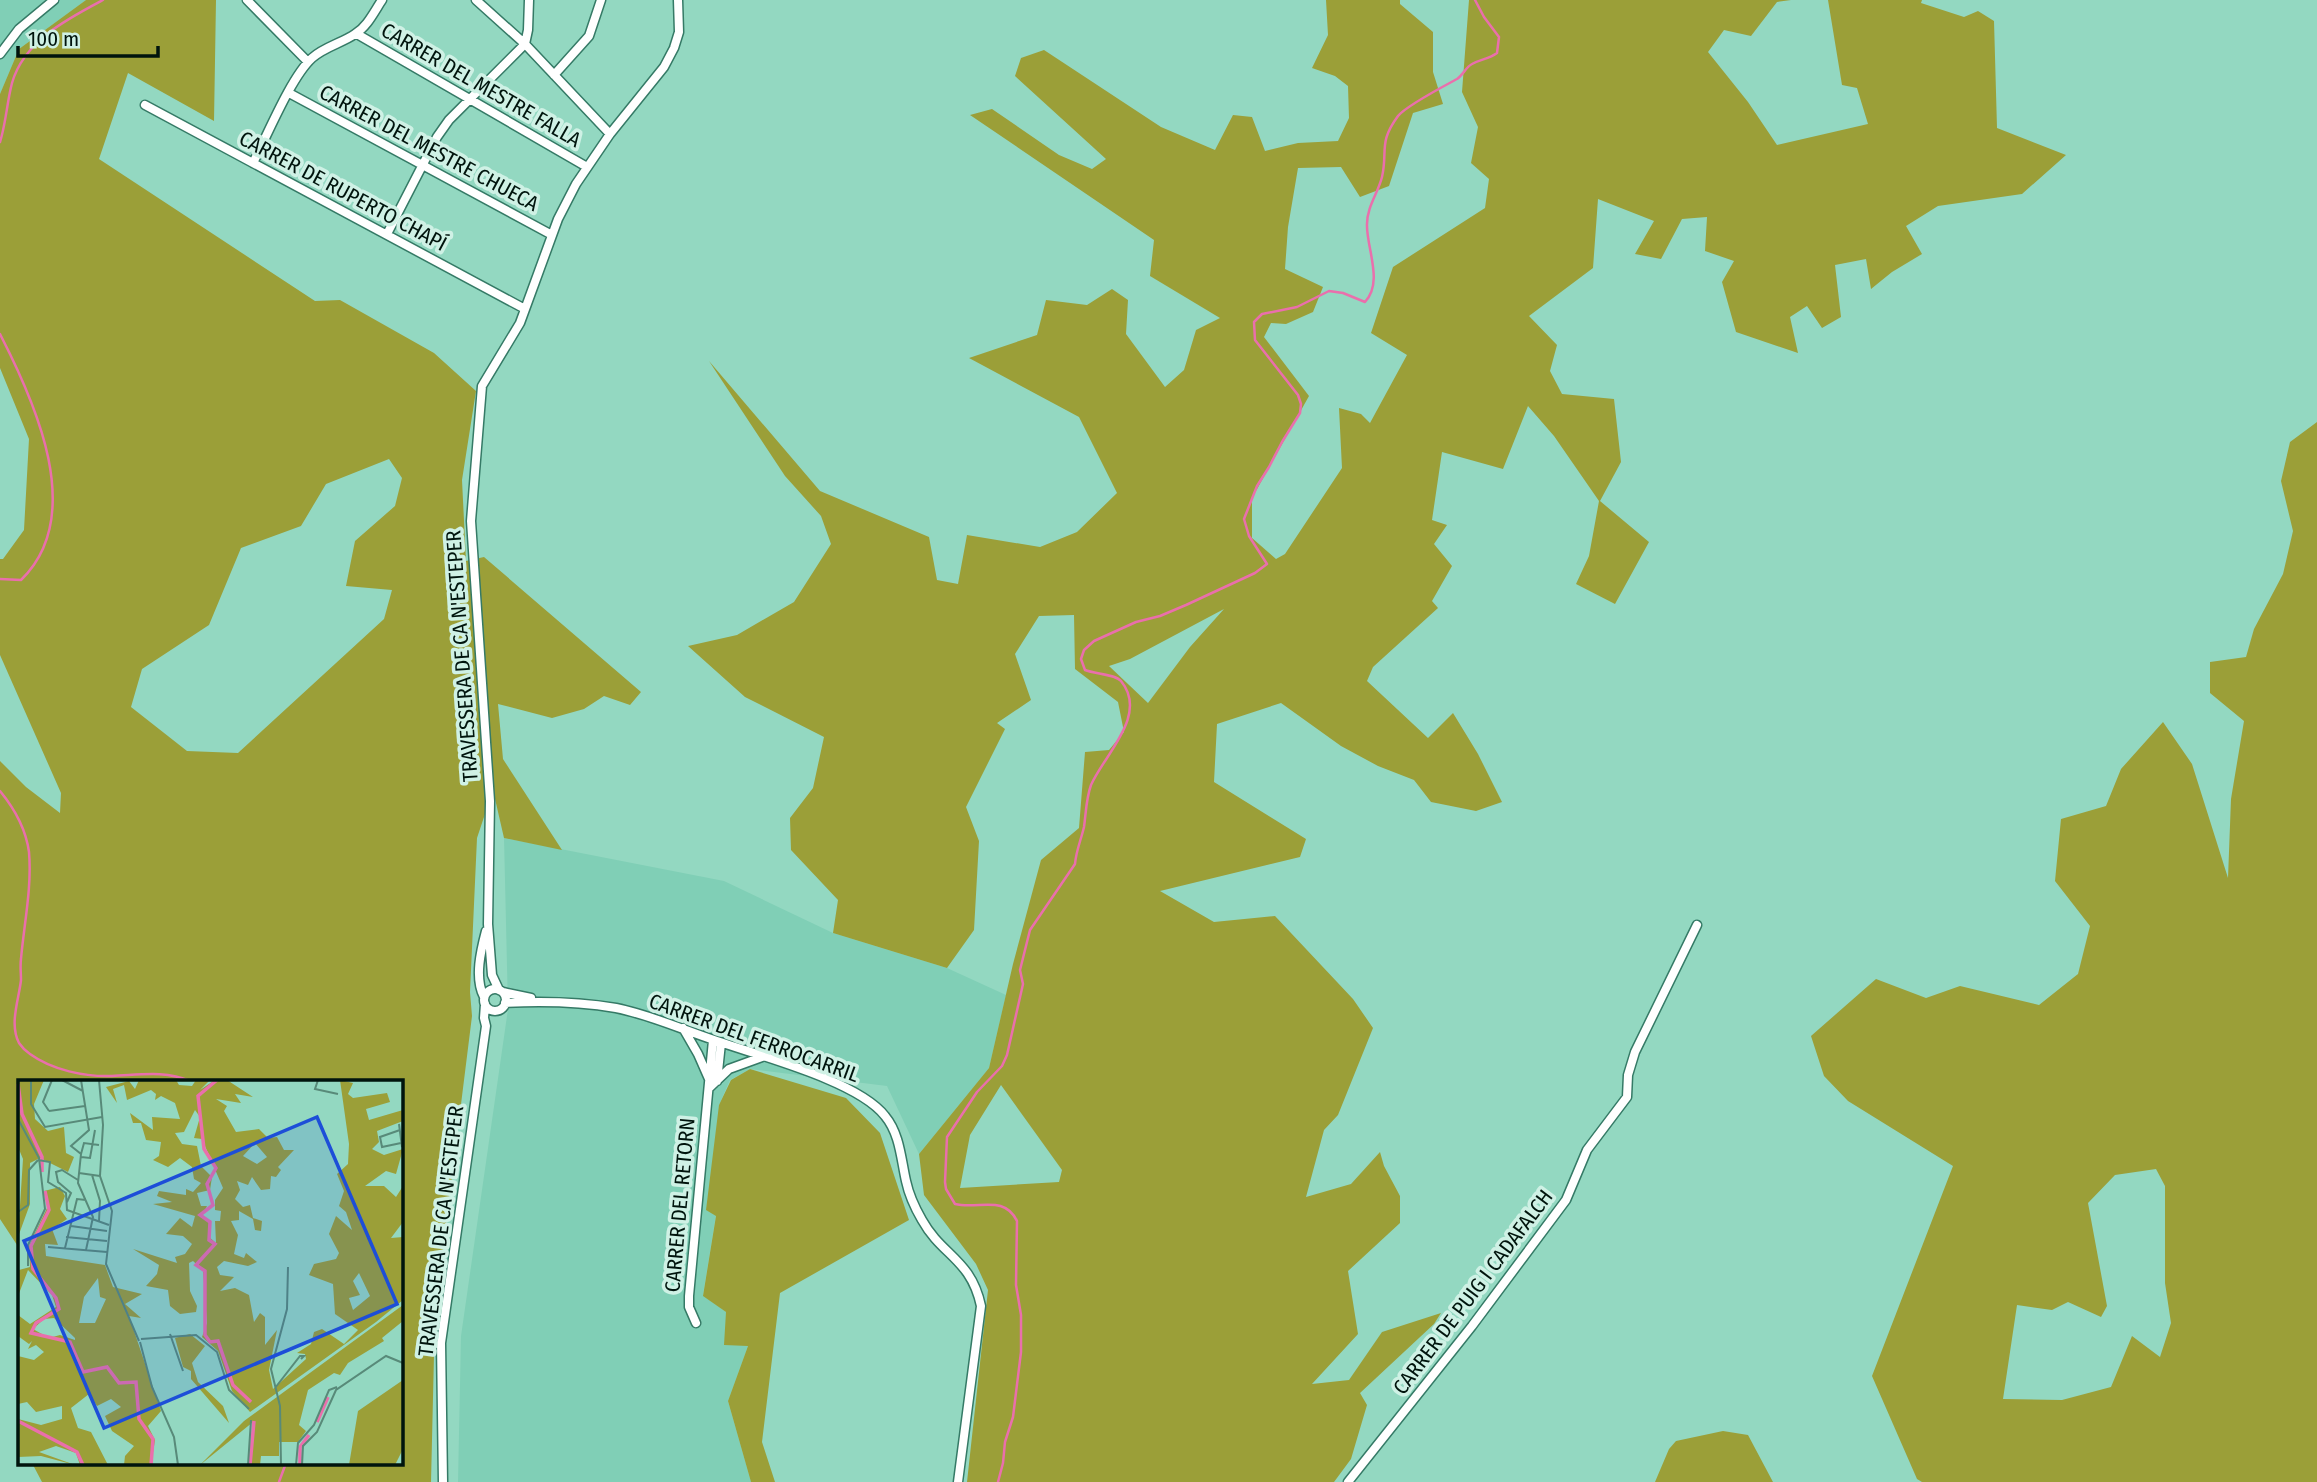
<svg xmlns="http://www.w3.org/2000/svg" width="2317" height="1482" font-family="'Fira Sans Condensed',sans-serif">
  <style>
    .built { fill: #80cfb6 }
    .green { fill: #9b9f38; fill-rule: evenodd }
    .lines { fill: none; stroke-linecap: round; stroke-linejoin: round }
    .stream { stroke: #ea6fac; stroke-width: 2.5 }
    .street-casing { stroke: #357a66; stroke-width: 11 }
    .street { stroke: #fff; stroke-width: 8 }
    .labels { text-anchor: middle; stroke-width: 7; stroke-linejoin: round; paint-order: stroke }
    .street-label { font-size: 21px; fill: #00140d; stroke: #cff1e5 }
    .inset-river { fill: none; stroke: #ea6fac; stroke-width: 3.5 }
    .inset-road { fill: none; stroke: #588a79; stroke-width: 2 }
    .view { fill: #1d4ed8; fill-opacity: 0.15; stroke: #1d4ed8; stroke-width: 3.5 }
    .inset-edge { fill: none; stroke: #00140d; stroke-width: 3.5 }
  </style>
  <rect width="100%" height="100%" fill="#93d8c1"/>
  <path class="built" d="M0,0H86L19,49L0,94Z
    M504,838L724,881L833,933L947,968L1006,995L989,1068L919,1154L887,1086L750,1069L730,1080L719,1105L716,1215L703,1295L726,1312L748,1346L728,1401L751,1482H458L461,1336L508,1009Z"/>
  <path class="green" d="M86,0H216L214,121L128,73L99,159L315,301L340,300L434,353L476,391L462,480L466,561L484,557L641,692L630,705L604,696L584,709L552,718L498,704L503,759L562,850L504,838L493,790L477,838L470,992L472,1016L435,1313L431,1482H42L32,1463H401V1081H19V1248L0,1219V761L26,787L60,813L61,793L0,655V559H3L24,530L29,439L0,368V94L19,49ZM389,459L402,478L395,506L355,541L346,586L392,590L384,619L238,753L187,751L131,707L142,669L209,625L241,548L301,526L326,484Z
    M1326,0H1400V4L1433,32V72L1443,104L1413,113L1389,186L1360,197L1341,167L1298,168L1288,227L1285,269L1323,287L1313,312L1286,324L1271,323L1264,337L1309,396L1252,498V538L1276,559L1285,554L1342,468L1339,408L1361,414L1370,423L1407,355L1371,333L1393,267L1485,208L1489,179L1471,163L1478,127L1462,92L1469,0H1791L1777,2L1751,36L1724,30L1708,52L1748,102L1777,145L1868,124L1857,88L1842,85L1828,0H1922L1921,3L1964,17L1978,11L1994,21L1997,128L2066,155L2022,194L1938,206L1906,226L1922,254L1892,272L1871,289L1866,259L1835,265L1841,317L1822,328L1807,306L1790,317L1798,353L1736,332L1722,282L1734,261L1705,251L1707,217L1682,219L1661,259L1635,254L1654,221L1598,199L1593,268L1529,316L1557,345L1550,371L1562,394L1614,399L1621,462L1600,501L1649,542L1615,604L1576,584L1589,556L1599,501L1554,436L1528,406L1503,469L1442,452L1432,520L1447,525L1434,544L1452,566L1432,601L1438,608L1373,667L1367,681L1428,738L1453,713L1478,754L1502,802L1476,811L1431,802L1414,780L1378,766L1341,746L1281,703L1217,724L1214,782L1306,839L1300,857L1160,891L1214,922L1275,916L1353,999L1373,1028L1338,1115L1324,1130L1306,1197L1351,1184L1380,1152L1384,1166L1400,1196V1223L1348,1271L1358,1334L1312,1384L1349,1380L1382,1332L1441,1313L1434,1324L1360,1393L1367,1405L1351,1459L1334,1482H967L988,1290L976,1264L924,1195L919,1154L989,1068L1013,964L1041,860L1079,828L1085,752L1109,750L1124,732L1118,702L1075,669L1074,615L1039,616L1015,654L1031,700L997,723L1005,729L966,807L979,841L974,930L947,968L833,933L838,900L791,850L790,818L813,788L824,737L745,697L688,646L737,635L794,602L831,544L821,516L785,476L709,361L820,491L929,537L937,580L958,584L967,535L1040,547L1077,532L1117,493L1079,417L969,358L1037,335L1046,300L1087,305L1112,289L1128,300L1126,334L1165,387L1184,370L1196,330L1220,318L1150,276L1154,240L970,115L992,109L1059,155L1092,169L1106,159L1015,76L1021,58L1044,50L1161,127L1215,150L1233,115L1252,117L1265,151L1298,143L1338,141L1349,118L1348,86L1335,76L1312,68L1328,35ZM1224,609L1190,647L1148,703L1109,666L1130,659ZM1001,1085L1062,1170L1059,1182L960,1188L970,1135Z
    M2317,422V1482H1922L1917,1479L1872,1376L1953,1166L1848,1101L1824,1076L1811,1036L1876,979L1926,998L1960,986L2039,1005L2078,974L2090,926L2055,881L2061,819L2106,806L2121,769L2163,722L2192,764L2228,878L2231,799L2244,721L2210,693V662L2246,657L2254,629L2283,574L2293,531L2281,481L2290,442ZM2156,1169L2165,1186V1283L2171,1323L2160,1357L2132,1336L2111,1387L2062,1400L2003,1399L2017,1305L2052,1310L2068,1302L2101,1317L2107,1306L2088,1203L2115,1175Z
    M750,1069L846,1098L880,1133L909,1220L780,1293L762,1442L775,1482H751L728,1401L748,1346L724,1345L726,1312L703,1296L716,1216L706,1210L719,1105L731,1080Z
    M1723,1431L1748,1435L1773,1482H1655L1669,1449L1676,1441Z"/>
  <g class="lines">
    <path class="stream" d="M0,142C6,123 7,102 12,83C24,41 67,19 103,0
      M0,334C35,402 87,516 21,580L0,579
      M0,791C14,808 26,830 29,852C32,888 24,924 21,959C20,966 21,973 21,980C19,999 9,1024 19,1043C21,1046 27,1052 30,1054C52,1070 85,1077 112,1076C139,1075 165,1070 190,1081
      M279,1482L286,1463
      M998,1482L1003,1463L1005,1442L1013,1417L1021,1352V1315L1016,1285L1017,1221C1004,1194 978,1210 955,1204L946,1189L945,1182L947,1137L977,1092L1002,1066L1007,1055L1023,984L1020,970L1030,930L1075,864C1076,851 1081,840 1084,827C1086,813 1086,799 1091,785C1104,755 1149,715 1121,681C1115,674 1095,674 1085,670L1081,659L1084,650L1094,641L1136,622L1160,616L1186,605L1255,573L1267,564L1249,536L1244,519L1257,486L1269,467L1282,442L1300,413L1301,404L1298,395L1255,340L1254,322L1262,314L1297,307L1329,291L1343,293L1365,302C1384,282 1366,247 1367,224C1367,207 1378,193 1382,177C1388,151 1378,143 1398,116C1406,106 1444,86 1457,79C1463,75 1466,67 1472,64C1481,59 1489,59 1497,53L1499,37L1484,17L1475,0"/>
    <g class="street-casing">
      <path id="street" d="M247,0L308,62
        M476,0L525,44L610,134
        M357,34L587,167
        M0,54L19,29L54,0
        M554,75L589,36L601,0
        M289,93L552,235
        M145,105L525,309
        M253,163C267,136 291,77 312,58C324,47 342,43 355,34C367,27 374,12 382,0
        M387,234L437,137L449,120L525,44L528,30L529,0
        M484 1000a11 11 0 1 1 22 0a11 11 0 1 1-22 0Z
        M499,990L492,975L488,924L490,801L471,521L482,386L520,323L558,219L576,184L610,134L664,67L674,48L679,32L678,0
        M503,992L531,998
        M484,997C474,978 481,950 486,931
        M505,1003C542,1001 580,1002 616,1008C651,1015 683,1030 717,1041C760,1056 858,1081 885,1116C900,1134 901,1159 906,1181C909,1195 915,1208 922,1220C942,1256 971,1259 981,1306L958,1482
        M683,1028L698,1054L709,1079
        M717,1081L721,1043
        M709,1088L729,1069L762,1057
        M696,1323L689,1307V1296L713,1040
        M443,1482L441,1343L486,1026L484,1018L485,1004
        M1348,1482L1472,1326L1566,1200L1587,1150L1627,1097L1628,1075L1635,1052L1697,925"/>
    </g>
    <use href="#street" class="street"/>
  </g>
  <g class="labels">
    <g class="street-label">
      <text transform="translate(481 85) rotate(30)" y="7">CARRER DEL MESTRE FALLA</text>
      <text transform="translate(429 148) rotate(28)" y="7">CARRER DEL MESTRE CHUECA</text>
      <text transform="translate(343 191) rotate(28)" y="7">CARRER DE RUPERTO CHAPÍ</text>
      <text transform="translate(462 656) rotate(-94)" y="7">TRAVESSERA DE CA N'ESTEPER</text>
      <text transform="translate(754 1038) rotate(20)" y="7">CARRER DEL FERROCARRIL</text>
      <text transform="translate(680 1205) rotate(-85)" y="7">CARRER DEL RETORN</text>
      <text transform="translate(441 1231) rotate(-83)" y="7">TRAVESSERA DE CA N'ESTEPER</text>
      <text transform="translate(1473 1292) rotate(-53)" y="7">CARRER DE PUIG I CADAFALCH</text>
    </g>
  </g>
  <g transform="translate(18 1080)">
    <rect width="385" height="385" fill="#93d8c1"/>
    <path d="M0,0H26L16,24L17,39L30,51L46,47L48,73L56,77L50,92L22,78L12,83V124L0,157L5,79L0,67ZM121,0H158L161,5L174,6L178,0H192L182,10L197,0H209L235,17L217,14L223,23L198,19L209,26L206,31L218,52L241,49L250,58L259,57L266,70H276L260,87L263,90L258,97L253,96L252,109L243,110L234,97L230,105L219,101L222,110L217,119L225,127L232,125L235,138L244,141L243,151L237,150L235,139L221,131V140L213,141L220,155L216,174L226,178L228,173L239,182L230,186L206,181L199,187L202,195L216,197L202,211L217,208L231,215L236,242L242,233L247,237V265L259,250L251,290L255,309L288,279L287,274L279,273L293,264L296,252L304,249L326,264L340,250L317,234L315,204L291,195L296,184L318,179L321,173L311,154L318,136L334,150L328,132L321,126L326,111L319,94L330,84L331,64L322,0L335,3L330,14L335,18L369,13L372,22L348,29L351,40L385,30V41L359,51L361,62L354,69L366,75L385,69L378,94L368,91L347,106H366L378,117L385,106V142L373,158L385,157V220L358,242L232,332L214,311L200,271L184,257L189,243L185,190L175,181L171,183L172,211L179,226L178,232L162,234L152,226L150,210L128,206L139,194L141,185L115,169L159,183L157,177L167,174L174,164L165,156L148,154L162,138L174,147L177,136L135,124L154,122L139,116L141,111L168,115V109L175,112L183,103L176,99L174,87L162,78L150,87L135,80L141,76L143,62L128,60L123,43H115L112,33L135,50L134,37L162,39L157,23L143,16L137,20L138,14L133,10L109,20L106,5L95,9L99,23L88,7L111,1L117,9ZM177,30L182,37L176,58L184,59L205,108L197,120V130L203,131L202,141H197L198,163L191,157L193,141L184,136L189,126H183L179,113L192,110L194,97L183,86L179,66L164,64L157,53L166,52ZM237,63L249,77L239,84L225,76ZM341,193L352,216L335,230L331,218L342,215L335,201ZM42,107L47,116L42,129L49,139L34,149L40,165L27,164L28,176L87,185L95,207L124,214L107,224L123,238L111,236L143,331L130,346L137,360L133,385H106L107,376L116,366L94,351L87,336L103,327L93,319L79,326L71,314L53,328L60,348L73,352L90,385H62L58,373L38,366L21,372L57,385L23,376L0,377V339L23,345L44,339V326L18,332L9,322L0,324V276L16,280L26,272L18,265L10,269L14,261L11,264L0,256V235L12,244L38,227L34,215L10,190L0,216V185L1,190L12,187L11,166L30,126L26,111ZM80,198L82,217L88,219L77,243H61L66,217ZM36,238L57,258V260L42,255L31,258L15,249L26,239ZM385,225V241L364,258L366,261L330,283L322,295L316,293L290,310L281,345L288,351L280,362H261V376H243L242,385H232L235,342L182,385L226,341ZM172,254L187,266L174,283L180,302L205,326L211,343L173,299V291L165,287L157,258ZM385,300V369L377,385H331L340,331Z" fill="#9b9f38" fill-rule="evenodd"/>
    <path class="inset-river" d="M199,0L180,16L186,69L198,88L189,104L195,125L182,135L192,142L191,160L197,164L178,185L187,191V255L192,262L200,261L215,305L233,322M0,4L4,34L24,77V92M27,111L31,130L13,166L15,189L38,218L41,229L18,243L13,253L52,262L65,292L89,287L101,303L118,302L121,339L135,359L133,385M0,341L59,372L65,385M299,342L310,317M232,385L236,341M282,385V367L291,355"/>
    <path class="inset-road" d="M13,0V24L27,47L84,37M44,0L65,11M63,0L71,50L53,66L63,74L60,103L75,137L68,170M81,0L85,45L82,96L94,131L88,184L121,261M300,0L297,9L320,14M31,31L67,26M31,31L25,22L34,0M0,39L21,78L27,129L10,165V186M381,44L384,67M382,50L362,57L364,67L383,63M63,74L66,63L81,65M63,77L72,78L77,50M20,80L32,82L30,102L48,113L49,130L91,145M61,93L82,96M74,95L82,121L81,141M49,122L53,113L40,102L38,92L44,90L60,100M0,132L10,125L11,90L20,80M53,146L89,151M48,157L89,161M30,167L89,172M47,168L59,119L68,120M152,254L165,291M123,259L178,255L199,272L211,310L231,329M122,262L134,307L156,357L160,385M257,308L282,276H286L283,279M230,385L233,340M263,385L262,326L253,289L269,229L270,187M278,385L280,363L296,345L311,310L319,307M284,385L285,366L299,352L318,310L368,276L385,283"/>
    <path class="view" d="M299,37L379,224L86,348L6,161Z"/>
    <rect width="385" height="385" class="inset-edge"/>
  </g>
  <path d="M18 46v10h140v-10" fill="none" stroke="#00140d" stroke-width="3.5"/>
  <text x="28" y="46" font-size="21" fill="#00140d" stroke="#cff1e5" stroke-width="5" paint-order="stroke">100 m</text>
</svg>
